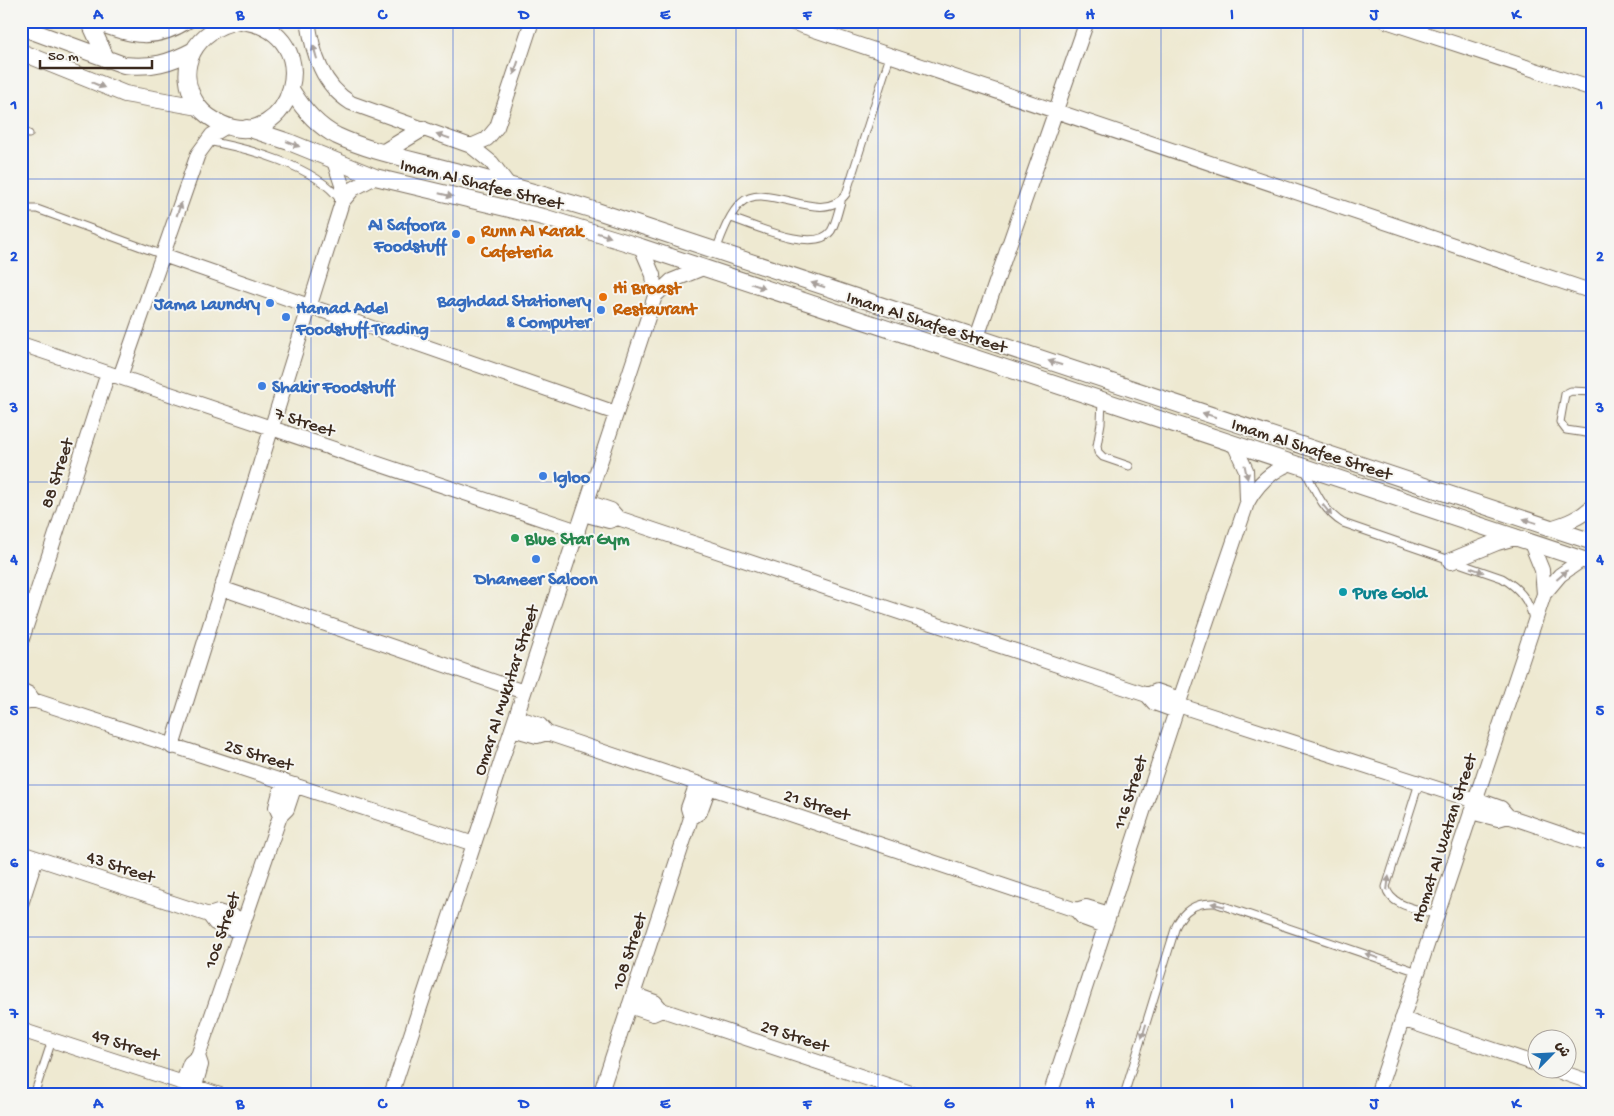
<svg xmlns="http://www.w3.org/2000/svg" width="1614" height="1116" font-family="'Gochi Hand','Playpen Sans Arabic',sans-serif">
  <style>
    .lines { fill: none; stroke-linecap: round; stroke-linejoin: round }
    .service-casing { stroke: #7a6d5d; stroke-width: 9 }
    .minor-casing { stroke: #7a6d5d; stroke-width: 16 }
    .tertiary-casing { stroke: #7a6d5d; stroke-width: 18 }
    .service { stroke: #fff; stroke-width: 7 }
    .minor { stroke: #fff; stroke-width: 14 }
    .tertiary { stroke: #fff; stroke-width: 16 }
    .oneway { fill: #a79f9a }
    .grid { fill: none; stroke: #1d4ed8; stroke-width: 1; stroke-opacity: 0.55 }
    .shop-dot { fill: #3f7fe0; stroke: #f6f6f2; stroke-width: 2 }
    .food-dot { fill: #e8710a; stroke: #f6f6f2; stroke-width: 2 }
    .leisure-dot { fill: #2e9e5b; stroke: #f6f6f2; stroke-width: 2 }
    .culture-dot { fill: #0f9aa8; stroke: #f6f6f2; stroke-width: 2 }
    .labels { text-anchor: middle; stroke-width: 4; stroke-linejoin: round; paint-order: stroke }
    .street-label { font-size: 18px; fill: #3b2a1e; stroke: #f6f6f2 }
    .shop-label { font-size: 18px; font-weight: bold; fill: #366cbe; stroke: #f6f6f2; text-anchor: end }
    .food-label { font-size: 18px; font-weight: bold; fill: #c56008; stroke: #f6f6f2; text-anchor: start }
    .leisure-label { font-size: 18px; font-weight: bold; fill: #27864d; stroke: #f6f6f2; text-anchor: start }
    .culture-label { font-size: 18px; font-weight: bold; fill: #0d838f; stroke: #f6f6f2; text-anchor: start }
    .neatline { fill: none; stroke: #1d4ed8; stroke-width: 2 }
    .grid-label { font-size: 16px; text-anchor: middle; font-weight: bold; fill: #1d4ed8 }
  </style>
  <rect width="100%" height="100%" fill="#f6f6f2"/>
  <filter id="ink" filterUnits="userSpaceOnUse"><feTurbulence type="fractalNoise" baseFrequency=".02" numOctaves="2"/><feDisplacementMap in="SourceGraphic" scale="10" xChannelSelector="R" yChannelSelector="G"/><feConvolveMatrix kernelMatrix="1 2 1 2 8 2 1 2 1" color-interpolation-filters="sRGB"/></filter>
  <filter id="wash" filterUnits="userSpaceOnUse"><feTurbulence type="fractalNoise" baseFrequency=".0096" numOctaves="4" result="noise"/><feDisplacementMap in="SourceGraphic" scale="20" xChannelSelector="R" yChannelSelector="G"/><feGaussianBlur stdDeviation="1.12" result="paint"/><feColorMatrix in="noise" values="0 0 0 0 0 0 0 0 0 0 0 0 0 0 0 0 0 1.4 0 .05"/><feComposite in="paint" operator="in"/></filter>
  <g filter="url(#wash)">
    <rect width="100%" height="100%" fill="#eee9d1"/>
  </g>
  <g filter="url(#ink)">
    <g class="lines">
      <g class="service-casing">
        <path id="service" d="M1417,31V21
          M21,131L29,134
          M207,141C247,148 316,166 340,200
          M21,218L27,209H37L163,255
          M731,218C753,225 815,254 831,231C836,223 838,211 841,202
          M716,250C722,235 729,214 741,203C767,179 821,228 846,194L890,56
          M1593,392L1571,391L1565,394L1560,422L1566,430L1593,434
          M1102,400L1101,423L1097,446L1098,452L1103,457L1129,466
          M1305,470C1315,490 1323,511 1343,523L1502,578C1519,588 1529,600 1533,619
          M1419,783L1386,887C1390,907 1420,909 1437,915
          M34,1095L52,1040
          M1124,1095L1176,926C1184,909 1196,902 1215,903L1418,972"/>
      </g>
      <g class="minor-casing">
        <path id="minor" d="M90,21C128,34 151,45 188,21
          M308,21C313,54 322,85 351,103L471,146L492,163L508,184
          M788,21L1593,292
          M1386,21L1593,89
          M471,146L487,139L497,127L532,21
          M342,202L353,189L375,177
          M163,255L616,413
          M655,296L671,281L703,268
          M977,337L1087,21
          M21,344L578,531
          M120,377L198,154L212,135L227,126
          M1234,444L1246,470L1247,500
          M587,502L611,510L618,518L1147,695L1154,703L1176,711
          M583,514L609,521L618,518
          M1550,528C1567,523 1580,518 1593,506
          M221,588L524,692
          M1544,594L1560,575L1583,559
          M21,642L108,373
          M21,690L29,694L33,700L474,844
          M1147,695L1157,691L1180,699
          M21,703L33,700
          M1178,705L1475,801
          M516,717L540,725L547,733L1076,910L1083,918L1105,926
          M512,729L537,736L547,733
          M172,747L342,202V185L334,161
          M1476,799L1501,808L1508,816L1593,845
          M1471,812L1498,819L1508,816
          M280,816L276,807L283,781
          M691,818L700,812L709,787
          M21,853L209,915L215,923L240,932
          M21,904L36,858
          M1076,910L1086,907L1109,914
          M209,915L218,912L244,920
          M633,994L655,1002L662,1010L917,1095
          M629,1006L653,1014L662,1010
          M1402,1019L1536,1064
          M21,1030L220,1095
          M1549,1068L1593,1083
          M183,1082L190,1063L198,1056L280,816L287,809L295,785
          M195,1086L201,1065L198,1056
          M391,1095L655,296L653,275L641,247
          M600,1095L691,818L688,808L697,783
          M1050,1095L1176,711L1247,503C1257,484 1271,471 1291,463
          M1377,1095L1544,594L1542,570L1531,543"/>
      </g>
      <g class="tertiary-casing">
        <path id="tertiary" d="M89,21L107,60
          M238,21C197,28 172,68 198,106C204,114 213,120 222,124C290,155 331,32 241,21
          M21,27L124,65C151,68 170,63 194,50
          M21,52L125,94L199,107
          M292,91C303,109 317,126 337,136C369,151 405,158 439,167C492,180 545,195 597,211L1593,542
          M247,128L289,142L375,177L543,217L641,247L1593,563
          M384,152L422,129
          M1451,561L1497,542L1515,537"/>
      </g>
      <use href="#service" class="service"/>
      <use href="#minor" class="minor"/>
      <use href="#tertiary" class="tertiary"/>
    </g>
    <defs><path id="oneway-solid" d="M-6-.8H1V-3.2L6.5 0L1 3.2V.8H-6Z" transform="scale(1.25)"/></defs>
    <g class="oneway">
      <use href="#oneway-solid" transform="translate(315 52) rotate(-106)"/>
      <use href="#oneway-solid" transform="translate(516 68) rotate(108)"/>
      <use href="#oneway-solid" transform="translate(98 85) rotate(23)"/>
      <use href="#oneway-solid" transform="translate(443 136) rotate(-161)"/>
      <use href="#oneway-solid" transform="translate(293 144) rotate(22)"/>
      <use href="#oneway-solid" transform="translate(446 195) rotate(13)"/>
      <use href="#oneway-solid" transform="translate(179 209) rotate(-71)"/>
      <use href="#oneway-solid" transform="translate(604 235) rotate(18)"/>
      <use href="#oneway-solid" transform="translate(818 285) rotate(-162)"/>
      <use href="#oneway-solid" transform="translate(758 286) rotate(19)"/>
      <use href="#oneway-solid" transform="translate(1055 363) rotate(-162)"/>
      <use href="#oneway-solid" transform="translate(1209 415) rotate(-162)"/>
      <use href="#oneway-solid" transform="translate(1246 472) rotate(78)"/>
      <use href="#oneway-solid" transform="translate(1327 510) rotate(51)"/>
      <use href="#oneway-solid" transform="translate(1530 521) rotate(-162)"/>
      <use href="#oneway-solid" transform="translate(1477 570) rotate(19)"/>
      <use href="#oneway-solid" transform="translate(1562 575) rotate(-42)"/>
      <use href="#oneway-solid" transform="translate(1388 883) rotate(-83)"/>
      <use href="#oneway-solid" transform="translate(1218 905) rotate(-166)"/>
      <use href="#oneway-solid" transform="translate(1372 956) rotate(-161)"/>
      <use href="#oneway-solid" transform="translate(1144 1031) rotate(107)"/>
    </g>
  </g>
  <path class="grid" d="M169,21V1095M311,21V1095M453,21V1095M594,21V1095M736,21V1095M878,21V1095M1020,21V1095M1161,21V1095M1303,21V1095M1445,21V1095M21,179H1593M21,331H1593M21,482H1593M21,634H1593M21,785H1593M21,937H1593"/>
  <g class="shop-dot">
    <circle cx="456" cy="234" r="5"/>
    <circle cx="270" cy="303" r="5"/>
    <circle cx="601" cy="310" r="5"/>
    <circle cx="286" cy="317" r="5"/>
    <circle cx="262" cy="386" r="5"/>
    <circle cx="543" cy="476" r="5"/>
    <circle cx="536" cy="559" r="5"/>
  </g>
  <g class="food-dot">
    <circle cx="471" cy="240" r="5"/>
    <circle cx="603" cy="297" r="5"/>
  </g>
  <circle class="leisure-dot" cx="515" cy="538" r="5"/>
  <circle class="culture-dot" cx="1343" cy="592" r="5"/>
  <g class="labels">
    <g class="street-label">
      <text transform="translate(482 183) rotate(14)" y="6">Imam Al Shafee Street</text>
      <text transform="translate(927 321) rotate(18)" y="6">Imam Al Shafee Street</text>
      <text transform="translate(305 421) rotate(18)" y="6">7 Street</text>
      <text transform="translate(1312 448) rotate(18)" y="6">Imam Al Shafee Street</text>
      <text transform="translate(56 473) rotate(-72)" y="6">88 Street</text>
      <text transform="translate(505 690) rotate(-72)" y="6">Omar Al Mukhtar Street</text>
      <text transform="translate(259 754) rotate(17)" y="6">25 Street</text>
      <text transform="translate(1129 792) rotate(-72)" y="6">116 Street</text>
      <text transform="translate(817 804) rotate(18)" y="6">21 Street</text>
      <text transform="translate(1443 838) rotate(-72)" y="6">Homat Al Watan Street</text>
      <text transform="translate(121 866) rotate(18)" y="6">43 Street</text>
      <text transform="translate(221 930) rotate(-71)" y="6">106 Street</text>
      <text transform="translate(628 951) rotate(-72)" y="6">108 Street</text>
      <text transform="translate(795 1035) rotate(18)" y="6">29 Street</text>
      <text transform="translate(126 1044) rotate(18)" y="6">49 Street</text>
    </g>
    <g class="shop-label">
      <text x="446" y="230">Al Safoora<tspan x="446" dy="21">Foodstuff</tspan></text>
      <text x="591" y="306">Baghdad Stationery<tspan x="591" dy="21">&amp; Computer</tspan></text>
      <text x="260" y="309">Jama Laundry</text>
      <text x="296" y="313" text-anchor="start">Hamad Adel<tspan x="296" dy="21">Foodstuff Trading</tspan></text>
      <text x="272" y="392" text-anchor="start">Shakir Foodstuff</text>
      <text x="553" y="482" text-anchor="start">Igloo</text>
      <text x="536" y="584" text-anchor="middle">Dhameer Saloon</text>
    </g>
    <g class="food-label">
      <text x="481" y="236">Runn Al Karak<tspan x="481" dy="21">Cafeteria</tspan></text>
      <text x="613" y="293">Hi Broast<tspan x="613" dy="21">Restaurant</tspan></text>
    </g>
    <g class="leisure-label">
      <text x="525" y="544">Blue Star Gym</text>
    </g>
    <g class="culture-label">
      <text x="1353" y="598">Pure Gold</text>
    </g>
  </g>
  <rect width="1614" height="1116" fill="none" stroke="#f6f6f2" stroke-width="55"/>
  <g transform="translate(1552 1054) rotate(66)"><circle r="24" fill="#f6f6f2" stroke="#aba49d"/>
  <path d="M0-4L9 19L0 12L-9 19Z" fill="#1f6fb2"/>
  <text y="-8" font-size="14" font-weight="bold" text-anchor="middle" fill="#3b2a1e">ش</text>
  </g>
  <path d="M40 60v8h112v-8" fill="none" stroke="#3b2a1e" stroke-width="2.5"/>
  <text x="48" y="60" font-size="15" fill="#3b2a1e" stroke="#f6f6f2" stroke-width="4" paint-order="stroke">50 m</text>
  <rect x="28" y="28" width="1558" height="1060" class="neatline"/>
  <g class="grid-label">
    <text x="98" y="19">A</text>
    <text x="240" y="19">B</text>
    <text x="382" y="19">C</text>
    <text x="524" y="19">D</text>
    <text x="665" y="19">E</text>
    <text x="807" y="19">F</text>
    <text x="949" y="19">G</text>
    <text x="1090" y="19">H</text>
    <text x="1232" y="19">I</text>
    <text x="1374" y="19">J</text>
    <text x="1516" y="19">K</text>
    <text x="14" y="109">1</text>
    <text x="1600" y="109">1</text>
    <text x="14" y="261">2</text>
    <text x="1600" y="261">2</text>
    <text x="14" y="412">3</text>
    <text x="1600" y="412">3</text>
    <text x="14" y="564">4</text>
    <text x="1600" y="564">4</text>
    <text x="14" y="715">5</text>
    <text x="1600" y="715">5</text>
    <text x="14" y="867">6</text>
    <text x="1600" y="867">6</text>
    <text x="14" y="1018">7</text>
    <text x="1600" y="1018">7</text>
    <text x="98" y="1108">A</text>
    <text x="240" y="1108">B</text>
    <text x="382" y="1108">C</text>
    <text x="524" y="1108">D</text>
    <text x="665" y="1108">E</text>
    <text x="807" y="1108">F</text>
    <text x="949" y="1108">G</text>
    <text x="1090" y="1108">H</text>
    <text x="1232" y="1108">I</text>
    <text x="1374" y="1108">J</text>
    <text x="1516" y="1108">K</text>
  </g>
</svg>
